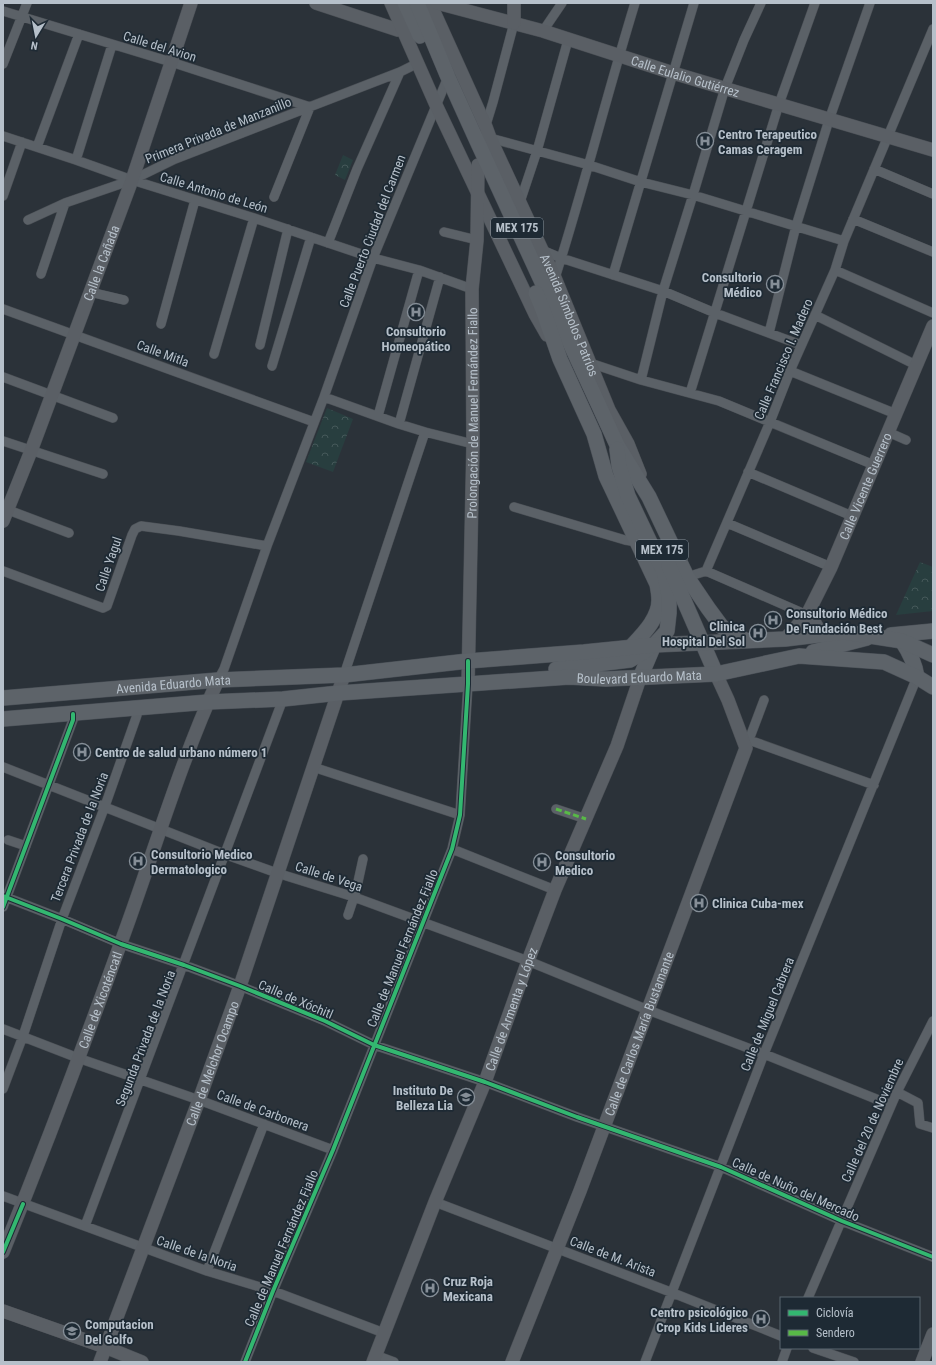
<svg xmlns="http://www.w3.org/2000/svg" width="936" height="1365" font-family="'Roboto Condensed',sans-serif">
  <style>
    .park { fill: url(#park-crowns) }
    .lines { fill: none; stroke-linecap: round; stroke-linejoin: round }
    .street-casing { stroke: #494e54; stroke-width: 10 }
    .secondary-casing { stroke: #494e54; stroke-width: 14 }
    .primary-casing { stroke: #494f56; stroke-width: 16 }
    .street { stroke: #5b6167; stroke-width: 9 }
    .secondary { stroke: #5a5f65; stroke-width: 13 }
    .primary { stroke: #5d6369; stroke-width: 15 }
    .quiet { stroke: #58b947; stroke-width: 3; stroke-dasharray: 6 3; stroke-linecap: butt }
    .cycleway-casing { stroke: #1e2a34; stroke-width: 6 }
    .cycleway { stroke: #33b770; stroke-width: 4 }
    .labels { text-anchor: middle; stroke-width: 3.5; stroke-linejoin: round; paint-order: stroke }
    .shield { fill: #1e2a34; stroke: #88939d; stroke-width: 1 }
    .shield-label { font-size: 12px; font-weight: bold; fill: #b6c0ca }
    .street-label { font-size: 13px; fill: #b6c0ca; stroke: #1e2a34 }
    .poi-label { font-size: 13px; font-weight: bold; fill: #b6c0ca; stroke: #1e2a34; text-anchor: start }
  </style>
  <defs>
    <pattern id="park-crowns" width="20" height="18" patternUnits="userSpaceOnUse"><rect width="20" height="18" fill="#283e3f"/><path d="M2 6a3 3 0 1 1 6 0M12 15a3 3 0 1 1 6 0" fill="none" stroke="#455859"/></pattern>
  </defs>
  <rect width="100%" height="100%" fill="#2b3239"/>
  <path class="park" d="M343,155L353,160L345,180L335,175Z
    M327,408L353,419L333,472L306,462Z
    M920,562L933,567V611L896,615Z"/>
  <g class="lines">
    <g class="street-casing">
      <path id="street" d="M3,11L171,62L310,107L274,197
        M543,31L562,3
        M3,64L27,3
        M485,128L493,102L514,23
        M3,136L76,160L132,180L254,218L373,258L419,270L472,289
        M490,138L589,165L641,182L693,195L844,241
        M37,147L79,34
        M76,160L112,45
        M874,169L933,194
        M3,196L22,142
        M520,202L537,151L568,40
        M853,219L933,252
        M28,220L65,203L132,180L175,159L400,72L418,63
        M444,232L477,240
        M328,243L357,169L400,72
        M542,250L561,258L663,291L715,313L801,345
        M835,270L933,313
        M41,274L65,203
        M613,275L694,3
        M555,278C584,187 607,94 635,3
        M90,292L124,300
        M3,309L314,422
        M815,315L916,365
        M161,324L195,200
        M769,333L796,226L829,120L870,3
        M260,345L288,229
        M214,354L254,218
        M590,363L641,380L719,401L874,465
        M272,366L311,237
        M790,371L896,414
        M3,377L113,418
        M641,380L663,291L693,195L725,88L744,40L761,3
        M690,393L779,104L815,3
        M324,397L399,424L425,432L473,444
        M378,416L419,270
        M399,424L440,277
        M888,432L906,440
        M3,441L103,474
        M748,472L852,516
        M514,507L625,540L637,542
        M3,508L69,533
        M727,523L831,567
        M3,571L103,608L107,606L132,535L135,529L141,526L179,531L267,546
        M706,571L807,615
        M687,577L706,571L770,422L790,371L835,270L844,241L933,29
        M344,675L425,432
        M218,680L224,669L267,546L324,397L373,258L448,77
        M749,740L874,785
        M747,745L764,700
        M3,767L224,854L277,873L354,897L528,961L648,1010L764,1054L891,1105
        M313,767L460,815
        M556,809L586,819
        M8,840L26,846
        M452,849L555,890
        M3,896L62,919L121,944L184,965L240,986L325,1021L374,1045L485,1082L577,1117L721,1167L842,1221L933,1257
        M3,907L73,720V714
        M348,915L356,891L363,859
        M3,1029L78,1058L199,1100L333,1150
        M3,1089L23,1036L62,919L105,806L137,715V708
        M897,1092L918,1103L920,1124L933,1128
        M3,1196L207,1271L273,1291L384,1333
        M435,1202L673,1293L781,1336
        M85,1226L283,699
        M207,1271L264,1124
        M808,1298L897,1092L933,1021
        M813,1348L854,1362
        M375,1355L394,1362
        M245,1362L273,1291L333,1150L452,849L460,815L468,684
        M645,1362L764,1054L917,677
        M782,1362L787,1348"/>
    </g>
    <g class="secondary-casing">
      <g id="secondary">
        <path d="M316,3L398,30L409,25"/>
        <path d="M391,3L436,105L535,314L547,335"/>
        <path id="s1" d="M430,3L486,127L490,138L555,278L609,410L628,444L640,474"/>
        <path id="s2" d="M437,3L543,31L673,73L933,150"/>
        <path d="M514,23V3"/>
        <path id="s3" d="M3,521L31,451L132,180L191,3"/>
        <path d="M807,615L814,621L821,634"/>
        <path id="s4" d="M785,639L807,615L831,567L933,326"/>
        <path id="s5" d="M468,684L473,444L472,289L477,240L478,165"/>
        <path id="s6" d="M3,1252C44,1151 83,1048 120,945C153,856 179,765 218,680"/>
        <path d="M3,1311L105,1347L142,1362"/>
        <path id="s7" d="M100,1362L199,1100L240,986L344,675"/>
        <path id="s8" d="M373,1362L435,1202L485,1082L528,961L555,890L617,746L640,678"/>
        <path id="s9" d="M512,1362L580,1191L746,748L728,700L716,674"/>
        <path d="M922,1362L933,1334"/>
      </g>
    </g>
    <g class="primary-casing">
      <g id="primary">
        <path d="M405,3L420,36"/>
        <path d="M417,3L448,77L477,141L617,445L649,497L687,577L708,608L722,627L745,640"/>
        <path d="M536,293L543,310L560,359L594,434L606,476L657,584C658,589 659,595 659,600C659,619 642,635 630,648"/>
        <path d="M617,449L619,466L628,496L664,572L669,596V613L667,631L654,645L640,678"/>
        <path d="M669,566L716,674"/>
        <path d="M891,635L933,631"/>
        <path d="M902,641C910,653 915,663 917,677"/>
        <path d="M813,652L867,638"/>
        <path d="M556,669L630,660L648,649"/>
        <path id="s10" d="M3,698L218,680L344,675L468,661L584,652L654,645L785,639L844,632L902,641L933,655"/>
        <path id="s11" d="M3,719L208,702L283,699L339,693L569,677L606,679L716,674L799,656L884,662L917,677L933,687"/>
      </g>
    </g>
    <use href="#street" class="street"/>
    <use href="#secondary" class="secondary"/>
    <use href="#primary" class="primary"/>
    <path class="quiet" d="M556,809L586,819"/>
    <g class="cycleway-casing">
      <path id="cycleway" d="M3,896L62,919L121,944L184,965L240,986L325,1021L374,1045L485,1082L577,1117L721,1167L842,1221L933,1257
        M3,907L73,720V714
        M3,1252L23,1204
        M245,1362L273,1291L333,1150L452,849L460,815L468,684V661"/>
    </g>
    <use href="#cycleway" class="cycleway"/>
  </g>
  <defs>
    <g id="hospital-ring" transform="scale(0.9)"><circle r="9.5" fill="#1e2a34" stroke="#858e97" stroke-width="1.5"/><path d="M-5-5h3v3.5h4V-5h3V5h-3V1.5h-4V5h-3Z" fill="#858e97"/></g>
    <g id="university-ring" transform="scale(0.9)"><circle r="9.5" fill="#1e2a34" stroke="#858e97" stroke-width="1.5"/><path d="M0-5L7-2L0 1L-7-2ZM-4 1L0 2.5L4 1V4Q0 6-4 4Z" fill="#858e97"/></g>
  </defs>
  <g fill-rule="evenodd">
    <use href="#hospital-ring" x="705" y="141"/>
    <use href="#hospital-ring" x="775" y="284"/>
    <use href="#hospital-ring" x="416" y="312"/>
    <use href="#hospital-ring" x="773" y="620"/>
    <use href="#hospital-ring" x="758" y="633"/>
    <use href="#hospital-ring" x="82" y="752"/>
    <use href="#hospital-ring" x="138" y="861"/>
    <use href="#hospital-ring" x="542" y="862"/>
    <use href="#hospital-ring" x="699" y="903"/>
    <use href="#university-ring" x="466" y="1097"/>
    <use href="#hospital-ring" x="430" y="1288"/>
    <use href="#hospital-ring" x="761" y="1319"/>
    <use href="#university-ring" x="72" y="1331"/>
  </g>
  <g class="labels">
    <g class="shield">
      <rect x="491" y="218" width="52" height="20" rx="3"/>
      <rect x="636" y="540" width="52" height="20" rx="3"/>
    </g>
    <g class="shield-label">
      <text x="517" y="232">MEX 175</text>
      <text x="662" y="554">MEX 175</text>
    </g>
    <g class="street-label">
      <text transform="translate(160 46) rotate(17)" y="5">Calle del Avion</text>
      <text dy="5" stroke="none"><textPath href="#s2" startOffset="259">Calle Eulalio Gutiérrez</textPath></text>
      <text transform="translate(218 130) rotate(-22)" y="5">Primera Privada de Manzanillo</text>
      <text transform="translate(214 192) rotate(17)" y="5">Calle Antonio de León</text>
      <text transform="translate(372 231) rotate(-69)" y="5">Calle Puerto Ciudad del Carmen</text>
      <text dy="5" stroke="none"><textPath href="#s3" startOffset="276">Calle la Cañada</textPath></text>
      <text dy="5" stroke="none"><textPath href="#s1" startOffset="342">Avenida Símbolos Patrios</textPath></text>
      <text transform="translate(163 353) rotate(20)" y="5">Calle Mitla</text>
      <text transform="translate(783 359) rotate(-67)" y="5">Calle Francisco I. Madero</text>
      <text dy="5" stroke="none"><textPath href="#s5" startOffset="271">Prolongación de Manuel Fernández Fiallo</textPath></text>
      <text dy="5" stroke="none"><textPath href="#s4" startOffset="174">Calle Vicente Guerrero</textPath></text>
      <text transform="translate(108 564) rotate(-71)" y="5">Calle Yagul</text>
      <text dy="5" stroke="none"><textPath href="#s11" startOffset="638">Boulevard Eduardo Mata</textPath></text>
      <text dy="5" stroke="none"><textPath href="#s10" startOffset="171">Avenida Eduardo Mata</textPath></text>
      <text transform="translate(79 837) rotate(-69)" y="5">Tercera Privada de la Noria</text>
      <text transform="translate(329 876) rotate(18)" y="5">Calle de Vega</text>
      <text transform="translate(402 948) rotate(-68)" y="5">Calle de Manuel Fernández Fiallo</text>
      <text transform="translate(296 999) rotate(23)" y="5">Calle de Xóchitl</text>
      <text dy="5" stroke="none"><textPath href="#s6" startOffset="270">Calle de Xicoténcatl</textPath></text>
      <text dy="5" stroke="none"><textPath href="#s8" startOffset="379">Calle de Armenta y López</textPath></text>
      <text transform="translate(767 1014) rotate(-68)" y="5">Calle de Miguel Cabrera</text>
      <text dy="5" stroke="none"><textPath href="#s9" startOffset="352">Calle de Carlos María Bustamante</textPath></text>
      <text transform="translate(145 1038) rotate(-69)" y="5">Segunda Privada de la Noria</text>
      <text dy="5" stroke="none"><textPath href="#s7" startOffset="319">Calle de Melchor Ocampo</textPath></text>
      <text transform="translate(263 1110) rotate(20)" y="5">Calle de Carbonera</text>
      <text transform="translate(872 1120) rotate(-66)" y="5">Calle del 20 de Noviembre</text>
      <text transform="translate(796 1189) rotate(24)" y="5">Calle de Nuño del Mercado</text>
      <text transform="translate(281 1248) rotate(-67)" y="5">Calle de Manuel Fernández Fiallo</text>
      <text transform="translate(197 1253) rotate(19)" y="5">Calle de la Noria</text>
      <text transform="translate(613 1256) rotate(21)" y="5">Calle de M. Arista</text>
    </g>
    <g class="poi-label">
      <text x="718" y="139">Centro Terapeutico<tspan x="718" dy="15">Camas Ceragem</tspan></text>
      <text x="762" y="282" text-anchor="end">Consultorio<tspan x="762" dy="15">Médico</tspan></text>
      <text x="416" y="336" text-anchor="middle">Consultorio<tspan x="416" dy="15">Homeopático</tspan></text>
      <text x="786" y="618">Consultorio Médico<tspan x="786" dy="15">De Fundación Best</tspan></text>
      <text x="745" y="631" text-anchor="end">Clinica<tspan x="745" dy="15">Hospital Del Sol</tspan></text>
      <text x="95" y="757">Centro de salud urbano número 1</text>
      <text x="151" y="859">Consultorio Medico<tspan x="151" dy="15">Dermatologico</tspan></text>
      <text x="555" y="860">Consultorio<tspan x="555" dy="15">Medico</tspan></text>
      <text x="712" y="908">Clinica Cuba-mex</text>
      <text x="453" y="1095" text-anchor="end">Instituto De<tspan x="453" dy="15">Belleza Lia</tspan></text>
      <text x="443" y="1286">Cruz Roja<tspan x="443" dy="15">Mexicana</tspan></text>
      <text x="748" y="1317" text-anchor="end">Centro psicológico<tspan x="748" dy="15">Crop Kids Lideres</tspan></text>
      <text x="85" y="1329">Computacion<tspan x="85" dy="15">Del Golfo</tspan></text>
    </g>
  </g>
  <rect width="936" height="1365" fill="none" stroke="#b6c0ca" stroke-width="8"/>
  <rect x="780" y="1297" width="140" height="52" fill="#1e2a34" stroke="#5b6670"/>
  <rect x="788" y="1310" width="20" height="6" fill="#33b770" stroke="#5b6670"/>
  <text x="816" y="1317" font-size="12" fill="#b6c0ca">Ciclovía</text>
  <rect x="788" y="1330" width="20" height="6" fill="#58b947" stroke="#5b6670"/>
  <text x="816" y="1337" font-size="12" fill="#b6c0ca">Sendero</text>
  <g transform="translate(36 36) rotate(190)" stroke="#1e2a34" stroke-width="3" paint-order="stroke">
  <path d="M0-3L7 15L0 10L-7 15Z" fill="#b6c0ca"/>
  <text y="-6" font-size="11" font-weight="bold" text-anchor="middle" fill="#b6c0ca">N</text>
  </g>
</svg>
